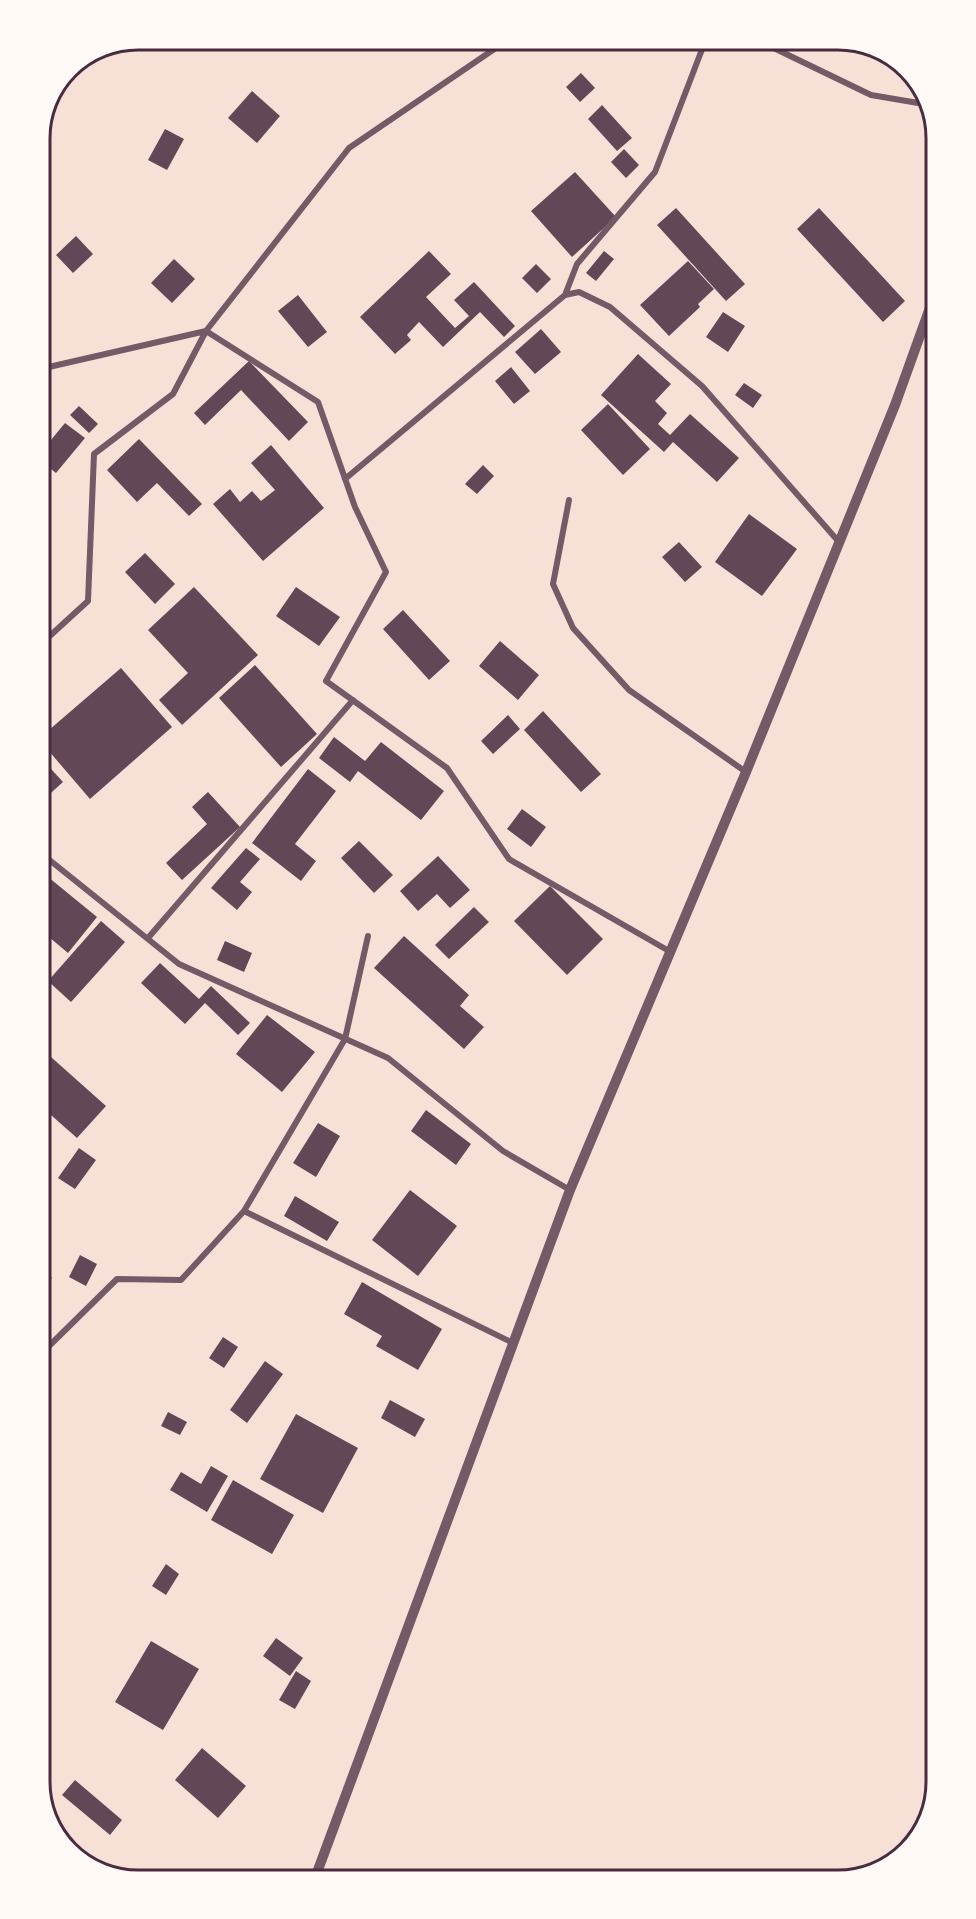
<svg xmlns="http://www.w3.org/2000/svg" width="976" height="1919" font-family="Manrope,sans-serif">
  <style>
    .building { fill: #644757 }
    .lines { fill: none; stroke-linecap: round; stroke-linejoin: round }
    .minor { stroke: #755966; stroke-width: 6 }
    .tertiary { stroke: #755966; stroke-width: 10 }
    .rim { fill: none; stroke: #4a2c40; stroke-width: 3 }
  </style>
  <rect width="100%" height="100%" fill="#f7e1d7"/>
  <path class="building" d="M581,73L595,88L580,102L566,87Z
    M252,91L280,116L257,143L228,118Z
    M602,105L632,138L617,151L588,119Z
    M165,129L184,139L167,170L148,160Z
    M624,149L639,165L626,178L611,162Z
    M575,172L616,217L572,257L531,211Z
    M676,208L745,284L726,301L657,225Z
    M819,208L905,301L883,322L797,229Z
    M76,236L93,254L73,273L56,255Z
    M429,251L451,274L426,297L455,328L469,316L454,300L474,282L515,326L504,337L480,312L443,347L419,322L407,335L411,340L395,354L360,317Z
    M604,251L614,259L596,281L586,273Z
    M174,259L195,279L172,303L151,283Z
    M688,261L714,289L698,304L700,307L669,336L640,305Z
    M536,264L551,279L537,293L522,278Z
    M298,295L327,332L308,347L278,311Z
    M723,312L745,326L728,352L706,337Z
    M541,329L561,352L535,374L515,352Z
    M638,354L671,384L655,401L667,413L658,424L670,435L690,414L739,458L717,482L673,442L664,452L601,395Z
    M249,361L308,422L289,441L241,390L205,425L194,413Z
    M511,367L530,391L514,404L495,381Z
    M744,383L762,395L753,408L735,395Z
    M608,404L650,449L623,475L581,430Z
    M79,406L98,424L89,433L70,415Z
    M65,423L85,438L56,473L41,461V452Z
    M139,439L202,504L189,516L157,483L137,502L107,470Z
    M271,445L324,508L263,561L213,504L230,489L240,502L252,491L261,501L275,490L251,463Z
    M483,465L494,476L477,494L465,484Z
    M749,514L797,549L762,596L715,562Z
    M41,538L48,544L41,552Z
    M679,542L702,567L685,582L662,557Z
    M145,553L175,584L155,604L125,572Z
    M194,587L258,655L182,725L159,700L188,673L148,630Z
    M296,587L340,617L319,646L276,616Z
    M403,610L450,661L429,680L383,629Z
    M500,641L539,675L518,700L479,666Z
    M255,665L317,734L281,767L219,698Z
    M121,668L172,727L90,799L42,743V736Z
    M543,711L601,774L581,792L524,730Z
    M508,715L520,729L493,754L481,741Z
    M334,737L365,761L381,742L444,791L421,820L358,771L350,782L319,758Z
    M42,759L63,782L42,801Z
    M308,769L336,791L295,844L316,861L301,881L252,843Z
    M208,792L240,827L182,880L166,863L207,824L192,807Z
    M522,809L546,827L531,847L507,829Z
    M359,841L393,875L374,893L341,858Z
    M246,848L260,859L240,882L252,892L237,910L211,888Z
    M438,856L470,890L450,908L437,894L418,911L400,891Z
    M42,872L97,917L68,953L43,932Z
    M550,886L603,939L567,975L514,921Z
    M474,907L489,922L449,959L435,945Z
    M101,921L125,942L71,1002L48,981Z
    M404,936L469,995L460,1006L484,1027L464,1049L374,968Z
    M225,941L252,953L244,972L217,960Z
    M160,963L199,999L211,986L250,1023L238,1035L205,1003L185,1024L141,983Z
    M267,1015L315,1052L282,1092L236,1054Z
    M51,1057L106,1106L77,1138L43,1108V1066Z
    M426,1110L471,1144L456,1165L411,1131Z
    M318,1123L340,1136L316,1177L293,1163Z
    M79,1148L96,1160L75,1189L58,1178Z
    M410,1190L457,1226L418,1276L372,1240Z
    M295,1196L339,1222L327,1241L284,1216Z
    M44,1200L51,1204L44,1216Z
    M80,1255L97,1264L86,1286L69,1277Z
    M44,1270L52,1278L44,1286Z
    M362,1282L442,1329L418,1370L376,1346L382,1336L344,1314Z
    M223,1337L238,1347L224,1368L209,1358Z
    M265,1361L283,1374L247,1423L230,1410Z
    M390,1400L425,1419L415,1437L381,1418Z
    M168,1412L187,1422L180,1435L161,1426Z
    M296,1414L358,1448L323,1513L260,1479Z
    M211,1466L228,1476L207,1512L170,1490L181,1472L201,1484Z
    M233,1480L294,1515L272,1554L211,1520Z
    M166,1564L179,1574L166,1595L152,1586Z
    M276,1638L303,1658L290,1676L263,1656Z
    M151,1641L199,1669L163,1730L115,1702Z
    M296,1671L311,1681L295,1709L279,1700Z
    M202,1748L246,1786L218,1818L175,1780Z
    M75,1780L122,1820L110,1835L62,1795Z"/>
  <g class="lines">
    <path class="minor" d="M755,39L871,95L930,105
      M565,295L579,292L610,307L702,386L839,542
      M40,369L206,331L349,148L509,39
      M345,479L565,295L577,264L655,172L706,39
      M569,500L553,584L573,628L629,690L746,772
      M41,644L88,601L94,454L173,394L206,331L318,402L355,507L386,572L326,681L447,768L509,859L669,951
      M42,854L179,964L388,1058L503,1151L570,1190
      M148,938L353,700
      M244,1211L513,1343
      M44,1351L117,1279L181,1280L244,1211L345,1039L368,936"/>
    <path class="tertiary" d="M315,1878L570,1190L746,772L895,405L931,305"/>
  </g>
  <path d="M0 0H976V1919H0ZM138 50H838A88 88 0 0 1 926 138V1782A88 88 0 0 1 838 1870H138A88 88 0 0 1 50 1782V138A88 88 0 0 1 138 50Z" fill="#fffaf5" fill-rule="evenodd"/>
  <path class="rim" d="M138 50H838A88 88 0 0 1 926 138V1782A88 88 0 0 1 838 1870H138A88 88 0 0 1 50 1782V138A88 88 0 0 1 138 50Z"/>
</svg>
